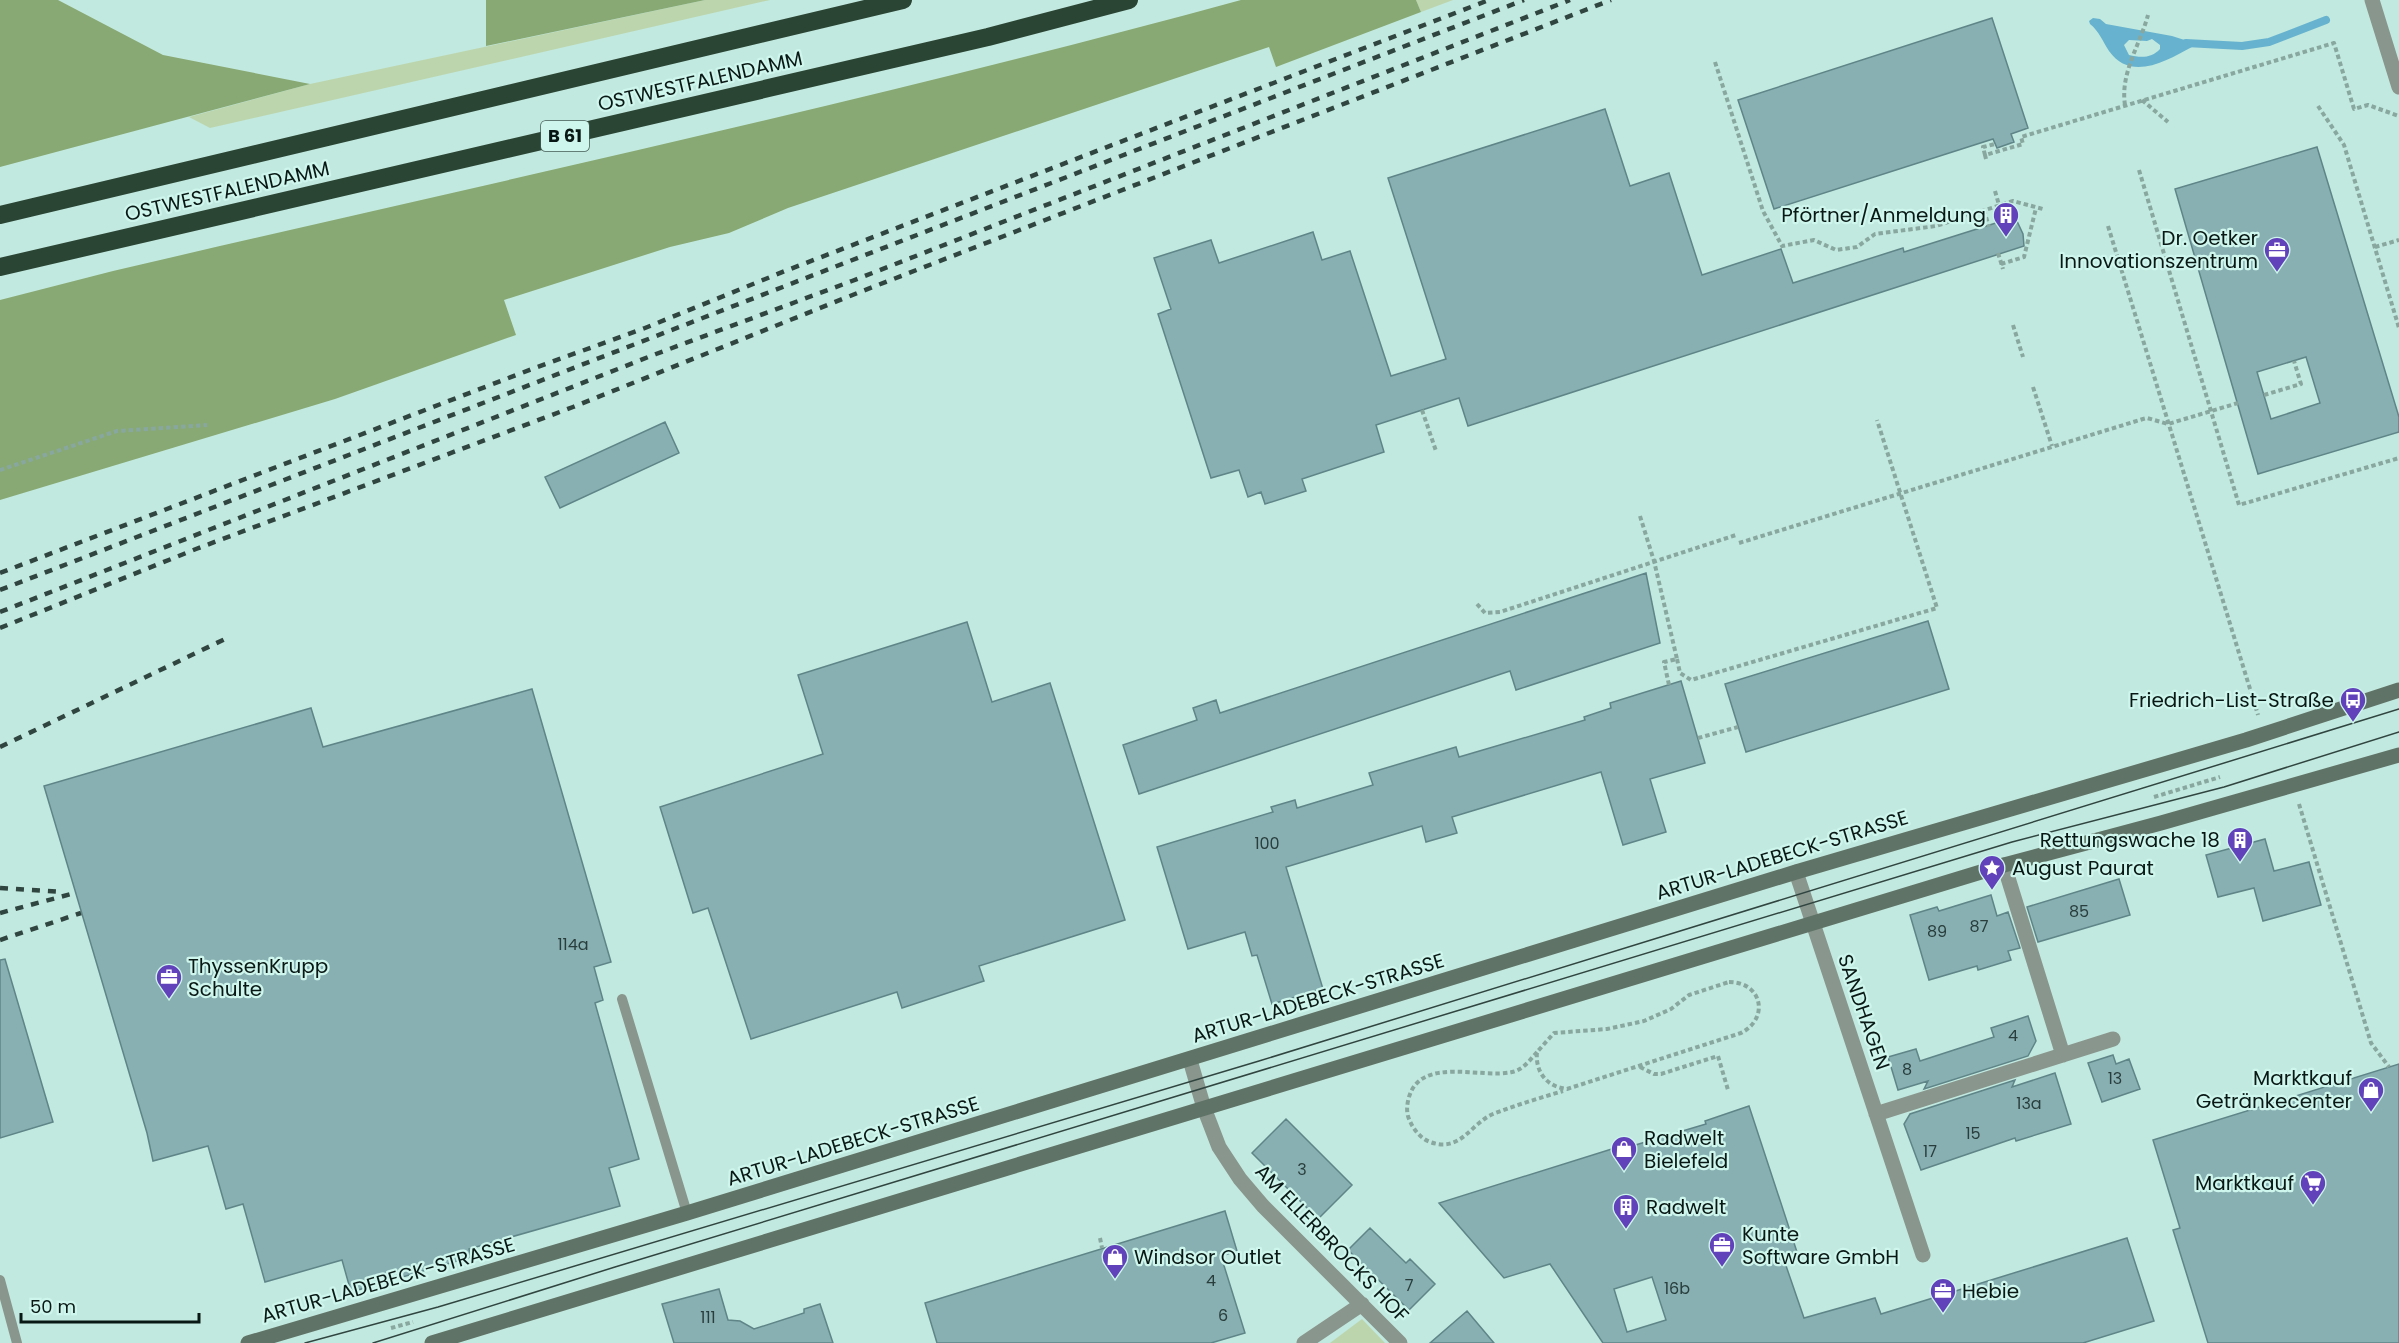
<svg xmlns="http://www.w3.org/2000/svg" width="2399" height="1343" font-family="Poppins,sans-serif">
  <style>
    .green { fill: #bcd5ad }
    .forest { fill: #88a973 }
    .water { fill: #67b3cf; fill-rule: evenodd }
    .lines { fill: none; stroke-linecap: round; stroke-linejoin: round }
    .stream { stroke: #67b3cf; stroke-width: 8 }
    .building { fill: #88afb2; stroke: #5f8588; stroke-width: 1.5; fill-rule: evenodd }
    .path { stroke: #88a79f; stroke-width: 4; stroke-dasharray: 4.5 3; stroke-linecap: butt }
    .lane { stroke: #89968d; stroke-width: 10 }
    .street { stroke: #89968d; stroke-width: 15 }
    .secondary { stroke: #607367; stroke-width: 15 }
    .highway { stroke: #2b4535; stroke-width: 18 }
    .tram { stroke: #304540; stroke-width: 1.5 }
    .rail { stroke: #304540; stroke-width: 4.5; stroke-dasharray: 8 8; stroke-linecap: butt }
    .labels { text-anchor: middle; stroke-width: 4.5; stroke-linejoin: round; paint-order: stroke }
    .number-label { font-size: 16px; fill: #293e3c }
    .shield { fill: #cff6ec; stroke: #445b56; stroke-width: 1.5 }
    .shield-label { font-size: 18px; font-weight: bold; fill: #091815 }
    .street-label { font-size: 20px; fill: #091815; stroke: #cff6ec }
    .poi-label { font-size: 20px; fill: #091815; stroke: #cff6ec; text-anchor: start }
  </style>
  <rect width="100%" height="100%" fill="#c2e9df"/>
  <path class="green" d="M705,0H770L210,128L189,117L310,84Z
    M1416,0H1453L1421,12Z
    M1362,1319L1385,1343H1330Z"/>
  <path class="forest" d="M0,0H58L163,55L310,84L0,167Z
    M486,0H705L486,46Z
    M1241,0H1416L1421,12L1276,67L1269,47L788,208L729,233L670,247L504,300L516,335L335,399L0,500V300L113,271C489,183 868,102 1241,0Z"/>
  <path class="water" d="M2093,18L2100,19L2106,24L2172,36L2194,43L2192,47C2166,61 2131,82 2109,51C2103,42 2099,31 2090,24L2089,21ZM2152,39L2160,45V49C2152,58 2141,58 2129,55L2124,45L2129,40L2147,41Z"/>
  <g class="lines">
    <path class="stream" d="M2186,43L2242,46L2269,42L2326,20"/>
  </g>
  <path class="building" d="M1992,18L2028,128L2011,134L2014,142L1997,148L1993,139L1774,209L1738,100Z
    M1605,109L1630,186L1669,173L1702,275L1781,249L1793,283L1903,248L1904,252L2015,217L2023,234L2024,246L1468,426L1459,398L1376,425L1384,452L1302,479L1306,491L1265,504L1261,492L1248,497L1239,470L1211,478L1158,314L1171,309L1154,258L1211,240L1219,263L1313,232L1322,260L1350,251L1391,376L1446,359L1388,178Z
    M2317,147L2399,417V432L2258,474L2175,189ZM2306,357L2320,403L2271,419L2257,372Z
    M665,422L679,453L560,508L545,477Z
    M1646,573L1660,643L1516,690L1510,671L1139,794L1123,745L1197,720L1193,708L1216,700L1220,713Z
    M1928,621L1949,689L1746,752L1725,684Z
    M967,622L992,702L1050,683L1125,920L979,966L984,981L902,1008L897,992L751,1039L708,908L693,913L660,807L823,754L798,675Z
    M1681,681L1705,763L1650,779L1666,832L1623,845L1601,772L1452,817L1457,833L1426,842L1422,826L1286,867L1323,989L1272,1004L1257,955L1252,956L1245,932L1188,949L1157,847L1273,812L1271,807L1295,800L1297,808L1373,785L1369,773L1456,747L1459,757L1585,720L1584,717L1611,708L1610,703Z
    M532,689L611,962L594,967L603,1000L595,1003L639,1159L609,1168L620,1206L469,1249L471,1257L351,1292L342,1260L265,1282L243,1204L226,1209L208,1146L153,1161L147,1133L44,786L311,708L323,747Z
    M2265,839L2274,871L2309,862L2321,905L2263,921L2254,888L2218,897L2206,855Z
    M2119,879L2130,915L2038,942L2027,907Z
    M1991,895L1997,916L2008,912L2020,948L2008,951L2011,960L1978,970L1977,966L1929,980L1910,915L1937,907L1939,911Z
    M5,959L53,1122L0,1138V960Z
    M2028,1016L2036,1041L2028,1056L1924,1089L1928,1081L1898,1090L1888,1057L1916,1049L1920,1061L1994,1037L1991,1028Z
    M2113,1055L2116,1064L2129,1059L2140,1089L2102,1102L2088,1063Z
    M2399,1064V1343H2208L2173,1230L2180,1228L2153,1140Z
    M2055,1073L2071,1124L2016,1141L2015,1138L1921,1170L1904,1124L1910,1114L2015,1080L2012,1087Z
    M1749,1106L1797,1252L1783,1257L1804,1318L1875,1298L1881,1314L2127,1238L2154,1321L2083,1343H1603L1550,1264L1504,1278L1439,1203L1631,1143L1632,1146L1706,1124L1705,1121ZM1652,1277L1666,1320L1627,1332L1614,1289Z
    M1286,1119L1352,1185L1318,1219L1252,1153Z
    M1225,1211L1237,1251L1221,1256L1245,1333L1211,1343H937L925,1303Z
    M1370,1228L1406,1263L1410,1259L1435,1284L1409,1310L1348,1250Z
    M719,1289L728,1320L740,1321L754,1329L804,1313V1309L820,1304L833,1343H674L662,1304Z
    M1467,1311L1494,1343H1430Z"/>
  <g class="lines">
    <path class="path" d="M1715,62L1763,211L1782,246L1814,240L1836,250L1857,247L1875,234L1936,226L2013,201L2043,209
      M2142,100L2168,122
      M2125,105C2120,73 2140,45 2148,15
      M2318,106L2344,145L2399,328
      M1985,155L1983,147L1995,144
      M1986,159L1985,155L2023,144L2021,137L2334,43L2354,109L2368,105L2399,116
      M2139,170L2239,505L2399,458
      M1995,191L1999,205
      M1984,210L1989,227
      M2108,226L2258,715
      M2375,247L2399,240
      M1998,253L2003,269
      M2001,264L2024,257L2036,208
      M2013,325L2023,357
      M2033,387L2052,446
      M2264,395L2301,384L2294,361
      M1422,410L1436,451
      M0,470L117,431L207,425
      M1640,516L1654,561L1677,659L1664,662L1669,685
      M1739,543L2143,419L2147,418L2168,424L2238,403
      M1477,604L1485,613L1500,612L1736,535
      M1677,659L1680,673L1691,680L1937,608L1877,420
      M1698,738L1738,727
      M2154,797L2220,777
      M2299,804L2371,1043L2389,1067
      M1729,982C1762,982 1770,1018 1741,1033L1567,1089C1547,1087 1535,1072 1537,1052L1554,1033L1607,1029L1644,1021L1671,1009L1689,995Z
      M1537,1052C1530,1060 1523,1070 1512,1072C1481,1079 1421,1056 1409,1097C1407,1104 1406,1112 1409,1119C1413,1129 1420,1138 1430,1142C1461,1153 1470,1124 1493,1114C1516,1105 1540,1098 1563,1091
      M1640,1067L1654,1074H1661L1718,1056L1728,1090
      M1100,1238L1102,1248
      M391,1328L413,1322"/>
    <path class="lane" d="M622,999L687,1213
      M0,1280L17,1343"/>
    <path class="street" d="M2372,0L2399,87
      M2004,865L2063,1055
      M1796,872L1923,1255
      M1190,1060L1204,1108L1219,1147L1240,1179L1263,1206L1400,1343
      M1876,1114L2113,1039
      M1304,1343L1362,1304"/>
    <path class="secondary" d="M248,1343L687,1213L1796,872L2246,740L2399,690
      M432,1343L2004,865L2161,823L2399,755"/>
    <path class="highway" d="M0,215L903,0
      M0,267L988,37L1129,0"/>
    <path class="tram" d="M305,1343L438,1307L1259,1061L2399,709
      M373,1343L615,1267L2012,842L2224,787L2399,732"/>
    <path class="rail" d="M0,573L532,369L645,328L785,271L1489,0
      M0,590L1524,0
      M0,612L656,354L852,281L1570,0
      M0,628L196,549L573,407L860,292L1611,0
      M0,747L225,639
      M0,888L63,892
      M0,913L75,893
      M0,940L81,913"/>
  </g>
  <defs>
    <g id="building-pin" transform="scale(1.35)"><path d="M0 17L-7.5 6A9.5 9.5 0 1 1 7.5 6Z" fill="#6242ba" stroke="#cff6ec"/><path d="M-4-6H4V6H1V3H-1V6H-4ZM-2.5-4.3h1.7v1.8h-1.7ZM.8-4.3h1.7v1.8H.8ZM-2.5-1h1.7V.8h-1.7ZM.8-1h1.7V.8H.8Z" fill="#fff"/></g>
    <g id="office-pin" transform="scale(1.35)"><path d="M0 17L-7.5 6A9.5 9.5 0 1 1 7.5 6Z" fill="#6242ba" stroke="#cff6ec"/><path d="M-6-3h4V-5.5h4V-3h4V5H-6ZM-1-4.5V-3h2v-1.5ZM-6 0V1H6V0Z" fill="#fff"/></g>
    <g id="bus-pin" transform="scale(1.35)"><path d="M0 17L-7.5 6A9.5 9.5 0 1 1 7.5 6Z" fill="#6242ba" stroke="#cff6ec"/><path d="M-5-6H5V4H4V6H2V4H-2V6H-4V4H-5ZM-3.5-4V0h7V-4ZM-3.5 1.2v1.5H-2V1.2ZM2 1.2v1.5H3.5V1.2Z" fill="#fff"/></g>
    <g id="sight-pin" transform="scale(1.35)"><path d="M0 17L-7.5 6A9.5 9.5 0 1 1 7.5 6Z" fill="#6242ba" stroke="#cff6ec"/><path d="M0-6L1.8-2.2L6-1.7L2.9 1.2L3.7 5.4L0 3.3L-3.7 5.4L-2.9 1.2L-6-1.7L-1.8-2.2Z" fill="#fff"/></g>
    <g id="shop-pin" transform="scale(1.35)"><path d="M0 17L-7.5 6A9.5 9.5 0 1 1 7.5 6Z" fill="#6242ba" stroke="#cff6ec"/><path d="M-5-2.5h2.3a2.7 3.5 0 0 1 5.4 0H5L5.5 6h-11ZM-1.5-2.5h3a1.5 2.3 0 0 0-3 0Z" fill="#fff"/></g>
    <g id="supermarket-pin" transform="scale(1.35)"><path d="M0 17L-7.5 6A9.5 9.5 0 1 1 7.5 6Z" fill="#6242ba" stroke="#cff6ec"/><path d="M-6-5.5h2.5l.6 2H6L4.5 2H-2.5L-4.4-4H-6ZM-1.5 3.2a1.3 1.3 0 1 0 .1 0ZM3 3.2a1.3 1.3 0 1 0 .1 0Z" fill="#fff"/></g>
  </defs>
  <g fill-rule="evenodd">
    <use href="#building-pin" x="2006" y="215"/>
    <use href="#office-pin" x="2277" y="250"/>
    <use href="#bus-pin" x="2353" y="700"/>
    <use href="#building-pin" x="2240" y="840"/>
    <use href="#sight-pin" x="1992" y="868"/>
    <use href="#office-pin" x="169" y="977"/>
    <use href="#shop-pin" x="2371" y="1090"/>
    <use href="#shop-pin" x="1624" y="1149"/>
    <use href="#supermarket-pin" x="2313" y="1183"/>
    <use href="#building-pin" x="1626" y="1207"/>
    <use href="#office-pin" x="1722" y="1245"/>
    <use href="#shop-pin" x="1115" y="1257"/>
    <use href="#office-pin" x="1943" y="1291"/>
  </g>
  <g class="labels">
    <g class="number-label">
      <text x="1267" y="849">100</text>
      <text x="2079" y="917">85</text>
      <text x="1979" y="932">87</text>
      <text x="1937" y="937">89</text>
      <text x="573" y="950">114a</text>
      <text x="2013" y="1041">4</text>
      <text x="1907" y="1075">8</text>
      <text x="2115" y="1084">13</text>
      <text x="2029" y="1109">13a</text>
      <text x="1973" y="1139">15</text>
      <text x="1930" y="1157">17</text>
      <text x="1302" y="1175">3</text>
      <text x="1211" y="1286">4</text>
      <text x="1409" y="1291">7</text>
      <text x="1677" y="1294">16b</text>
      <text x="1223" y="1321">6</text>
      <text x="708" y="1323">111</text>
    </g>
    <rect class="shield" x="541" y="121" width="48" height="30" rx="4.5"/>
    <g class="shield-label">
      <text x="565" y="142">B 61</text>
    </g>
    <g class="street-label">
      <text transform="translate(700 81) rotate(-13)" y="7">OSTWESTFALENDAMM</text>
      <text transform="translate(227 191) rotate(-13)" y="7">OSTWESTFALENDAMM</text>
      <text transform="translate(1782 855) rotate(-17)" y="7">ARTUR-LADEBECK-STRASSE</text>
      <text transform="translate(1318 998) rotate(-17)" y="7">ARTUR-LADEBECK-STRASSE</text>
      <text transform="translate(1864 1012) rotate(71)" y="7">SANDHAGEN</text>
      <text transform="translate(853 1141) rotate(-17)" y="7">ARTUR-LADEBECK-STRASSE</text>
      <text transform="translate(1332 1243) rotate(46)" y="7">AM ELLERBROCKS HOF</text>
      <text transform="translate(388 1280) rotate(-16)" y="7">ARTUR-LADEBECK-STRASSE</text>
    </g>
    <g class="poi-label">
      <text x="1986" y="222" text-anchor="end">Pförtner/Anmeldung</text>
      <text x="2258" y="245" text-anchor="end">Dr. Oetker<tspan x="2258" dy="23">Innovationszentrum</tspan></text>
      <text x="2334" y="707" text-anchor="end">Friedrich-List-Straße</text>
      <text x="2220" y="847" text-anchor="end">Rettungswache 18</text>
      <text x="2012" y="875">August Paurat</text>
      <text x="188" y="973">ThyssenKrupp<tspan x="188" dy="23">Schulte</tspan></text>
      <text x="2352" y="1085" text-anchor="end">Marktkauf<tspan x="2352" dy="23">Getränkecenter</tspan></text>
      <text x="1644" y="1145">Radwelt<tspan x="1644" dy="23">Bielefeld</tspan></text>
      <text x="2294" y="1190" text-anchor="end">Marktkauf</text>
      <text x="1646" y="1214">Radwelt</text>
      <text x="1742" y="1241">Kunte<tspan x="1742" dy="23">Software GmbH</tspan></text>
      <text x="1134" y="1264">Windsor Outlet</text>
      <text x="1962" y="1298">Hebie</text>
    </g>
  </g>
  <path d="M21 1313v9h178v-9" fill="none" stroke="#091815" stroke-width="3"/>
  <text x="30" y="1313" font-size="18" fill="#091815" stroke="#cff6ec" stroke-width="4.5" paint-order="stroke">50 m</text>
</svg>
